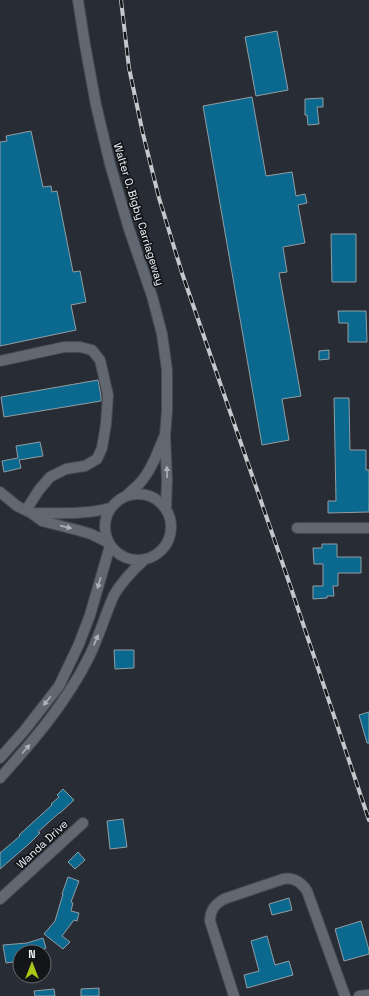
<svg xmlns="http://www.w3.org/2000/svg" width="369" height="996" font-family="'Space Grotesk',sans-serif">
  <style>
    .building { fill: #0b688e; stroke: #919da4 }
    .lines { fill: none; stroke-linecap: round; stroke-linejoin: round }
    .minor-casing { stroke: #464a50; stroke-width: 12 }
    .minor { stroke: #626871; stroke-width: 10 }
    .rail-casing { stroke: #c4c8cd; stroke-width: 4 }
    .rail { stroke: #131519; stroke-width: 2.5; stroke-dasharray: 8; stroke-linecap: butt }
    .oneway { fill: #aeb3ba }
    .labels { text-anchor: middle; stroke-width: 3.5; stroke-linejoin: round; paint-order: stroke }
    .street-label { font-size: 11px; fill: #edf0f5; stroke: #131519 }
  </style>
  <rect width="100%" height="100%" fill="#282d35"/>
  <path class="building" d="M277,31L288,90L256,96L245,37Z
    M252,97L266,176L292,172L296,196L305,194L307,203L298,205L305,243L283,247L287,272L279,273L301,396L282,399L289,440L262,445L203,106Z
    M323,98V107H317L319,124L308,125L307,115H305V99Z
    M31,131L43,187L51,186L52,192L57,191L73,272L80,271L86,302L71,305L76,330L0,346V142L7,141L6,136Z
    M331,234H356V282H332Z
    M338,311H366L367,342H348V323H339Z
    M329,350V359L319,360V351Z
    M98,380L101,396V401L4,417L1,397Z
    M334,398H349L350,450H366V470H369V512L328,513V501H336Z
    M40,442L43,456L19,460L21,468L4,472L2,461L18,458L16,446Z
    M322,544H337V557H361V573H338V586H333L334,596H327V598L313,599V586H323V564H314L313,548H322Z
    M114,650H134V668L115,669Z
    M369,712V743H367L359,715Z
    M63,789L74,800L60,813H59L38,832L40,833L30,843L0,869V853L20,836L19,835L52,805L51,804L59,797L57,795Z
    M123,819L127,847L110,849L107,821Z
    M78,852L85,860L75,869L68,862Z
    M68,877L79,881L71,902L73,903L71,911L79,913L77,921L74,920L62,936L70,942L63,949L44,934L55,921L63,894H62Z
    M289,898L292,910L272,915L269,904Z
    M361,921L369,950V954L344,961L335,929Z
    M267,936L275,965L289,961L293,975L247,988L244,975L259,971L251,941Z
    M43,938L46,948L33,952H20V961L6,963L3,945L27,943Z
    M99,988V996H81V989Z
    M54,989L55,996H35L34,991Z"/>
  <g class="lines">
    <g class="minor-casing">
      <path id="minor" d="M78,0L85,45L96,105L110,164L129,229L152,296L162,334L167,370V411L165,436L167,480L166,508
        M0,361L64,347H80L92,350L100,360L108,395L106,424L102,448L97,459L85,466L66,469L50,477L39,490L26,510
        M0,492L17,506L31,513L42,521L81,531L91,534L107,542
        M105 527a33 33 0 1 1 66 0a33 33 0 1 1-66 0Z
        M127,495C131,491 135,488 139,484C151,471 157,454 164,437
        M31,513C58,513 84,515 110,508
        M297,528H369
        M0,758L24,731L59,686L79,644L90,615L110,546
        M0,778C34,740 66,703 89,657C99,637 105,615 114,595C122,581 133,570 145,559
        M0,899L83,823
        M234,996L210,921C210,910 215,904 224,899L283,879C294,877 301,882 307,891L345,996
        M359,996L369,995"/>
    </g>
    <use href="#minor" class="minor"/>
    <g class="rail-casing">
      <path id="rail" d="M121,0L129,68L143,134L159,198L182,273L289,582L369,820"/>
    </g>
    <use href="#rail" class="rail"/>
  </g>
  <defs><path id="oneway-solid" d="M-6-.8H1V-3.2L6.5 0L1 3.2V.8H-6Z"/></defs>
  <g class="oneway">
    <use href="#oneway-solid" transform="translate(167 472) rotate(-91)"/>
    <use href="#oneway-solid" transform="translate(66 527) rotate(13)"/>
    <use href="#oneway-solid" transform="translate(99 583) rotate(107)"/>
    <use href="#oneway-solid" transform="translate(96 640) rotate(-67)"/>
    <use href="#oneway-solid" transform="translate(47 701) rotate(128)"/>
    <use href="#oneway-solid" transform="translate(26 749) rotate(-49)"/>
  </g>
  <g class="labels">
    <g class="street-label">
      <text transform="translate(139 214) rotate(73)" y="4">Walter O. Bigby Carriageway</text>
      <text transform="translate(42 844) rotate(-43)" y="4">Wanda Drive</text>
    </g>
  </g>
  <g transform="translate(32 964)"><circle r="19" fill="#131519" stroke="#6a6d71"/>
  <path d="M0-3L7 15L0 10L-7 15Z" fill="#abc614"/>
  <text y="-6" font-size="11" font-weight="bold" text-anchor="middle" fill="#edf0f5">N</text>
  </g>
</svg>
